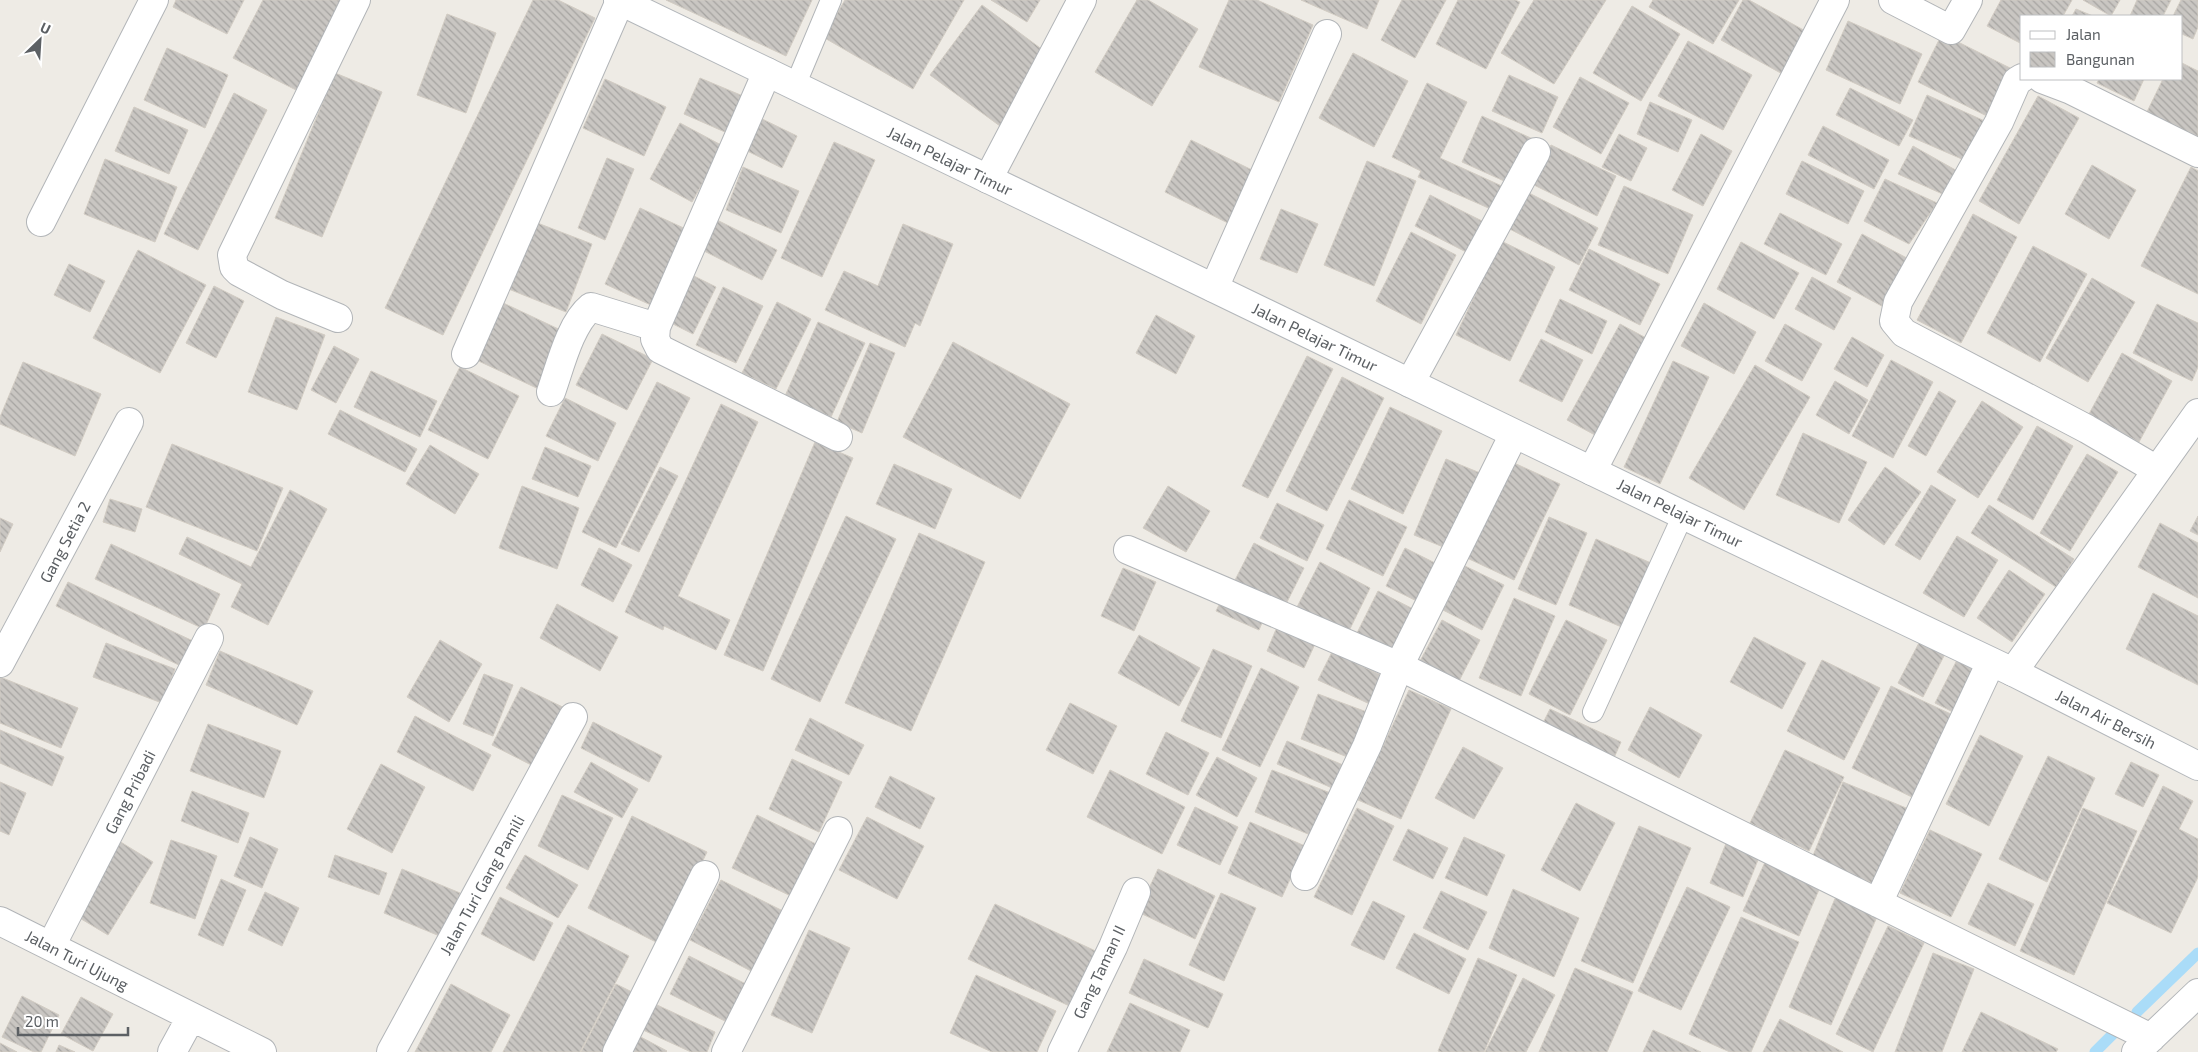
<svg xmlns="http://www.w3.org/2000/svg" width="2198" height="1052" font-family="'Exo 2',sans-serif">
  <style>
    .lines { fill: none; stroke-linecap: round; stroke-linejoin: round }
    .stream { stroke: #aadcf8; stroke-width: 11 }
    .building { fill: url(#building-back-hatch); stroke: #d2ccc3 }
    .lane-casing { stroke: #b2b5b8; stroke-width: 22 }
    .street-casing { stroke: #b2b5b8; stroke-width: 30 }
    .secondary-casing { stroke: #b3b7bb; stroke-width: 30 }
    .lane { stroke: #fff; stroke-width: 20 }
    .street { stroke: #fff; stroke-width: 28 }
    .secondary { stroke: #fff; stroke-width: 28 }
    .labels { text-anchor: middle; stroke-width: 4; stroke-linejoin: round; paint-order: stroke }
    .street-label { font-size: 16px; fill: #5c6064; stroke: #fff }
  </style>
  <defs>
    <pattern id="building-back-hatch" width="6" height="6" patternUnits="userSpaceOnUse" patternTransform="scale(1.25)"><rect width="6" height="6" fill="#c9c6c2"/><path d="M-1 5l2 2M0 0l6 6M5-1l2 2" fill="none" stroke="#a6a4a1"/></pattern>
  </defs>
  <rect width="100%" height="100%" fill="#eeebe5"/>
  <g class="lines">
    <path class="stream" d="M2137,1012L2198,953
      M2095,1052L2113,1034"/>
  </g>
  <path class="building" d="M176,0H244L227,34L173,7Z
    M263,0H347L300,92L233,58Z
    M533,0H558L595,18L443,335L385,308Z
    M666,0H812L786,56Z
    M845,0H964L913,89L823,37Z
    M991,0H1040L1027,22Z
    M1137,0H1148L1198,29L1152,106L1095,72Z
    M1229,0H1257L1313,25L1279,102L1199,67Z
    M1301,0H1379L1367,29Z
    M1402,0H1446L1415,58L1381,40Z
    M1458,0H1515L1520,2L1486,69L1436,44Z
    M1534,0H1606L1554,84L1501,53Z
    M1653,0H1739L1713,44L1649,7Z
    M1743,0H1749L1809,33L1786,76L1721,40Z
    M2001,0H2072L2063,16H2022V44L1987,26Z
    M2083,0H2120L2111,16Z
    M2137,0H2171L2163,16H2130Z
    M2181,0H2198V27L2193,39L2182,34V16H2173Z
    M982,5L1051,56L1000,126L930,75Z
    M1632,6L1680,34L1641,101L1593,73Z
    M2076,9L2093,16H2072Z
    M447,14L496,33L466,113L417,95Z
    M1848,21L1922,54L1900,104L1826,70Z
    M1942,34L2018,72L1995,120L1918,82Z
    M1688,41L1752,75L1723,130L1658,96Z
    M167,48L228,75L205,128L144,100Z
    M1353,53L1408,81L1374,147L1319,118Z
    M2182,63L2198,71V143L2144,118L2163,79H2182Z
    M335,73L382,92L322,237L275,218Z
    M1509,75L1558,97L1542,133L1492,111Z
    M1580,77L1629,103L1601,154L1553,127Z
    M700,78L750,99L734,136L684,114Z
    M605,79L666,107L644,156L583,128Z
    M2099,79H2144L2134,101L2097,83Z
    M1427,83L1467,102L1440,158L1504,187L1493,210L1418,177L1421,171L1392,157Z
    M1850,88L1913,120L1899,146L1836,115Z
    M234,93L267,110L198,250L164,234Z
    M1927,95L1989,123L1971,163L1909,136Z
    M2038,96L2079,118L2019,224L1979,201Z
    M1650,102L1692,120L1678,152L1637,134Z
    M134,107L188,130L169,174L115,151Z
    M754,115L797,136L782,168L739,147Z
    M1482,116L1533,139L1513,185L1462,162Z
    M680,123L723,146L692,202L650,179Z
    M1823,126L1889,160L1874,189L1808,155Z
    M1619,134L1647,148L1631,181L1602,167Z
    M1701,134L1732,151L1703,206L1672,190Z
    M1191,140L1256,172L1230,224L1165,192Z
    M834,142L875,160L822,277L781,258Z
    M1551,145L1616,176L1597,216L1532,184Z
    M1913,146L1959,172L1947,196L1898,174Z
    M607,158L634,169L605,240L578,228Z
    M105,159L177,187L155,242L84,214Z
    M1367,161L1416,181L1374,286L1324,265Z
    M1802,161L1864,191L1848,224L1786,194Z
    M2092,165L2136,190L2109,239L2065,214Z
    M743,167L799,191L781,233L726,210Z
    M2191,167L2198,171V294L2141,266Z
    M1885,179L1937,203L1909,244L1864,221Z
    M1624,186L1693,215L1668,274L1598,245Z
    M1521,189L1598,228L1579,265L1502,225Z
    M1430,195L1490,225L1474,256L1415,226Z
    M640,208L688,230L653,306L605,284Z
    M1281,209L1318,224L1297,273L1260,259Z
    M1780,213L1842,244L1826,275L1764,244Z
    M1973,214L2017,237L1961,343L1917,320Z
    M527,219L592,244L566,312L501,286Z
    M717,220L777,250L762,280L702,250Z
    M903,224L953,244L920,326L915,323L905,347L825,310L844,271L878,286Z
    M1411,232L1456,255L1421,324L1376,301Z
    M1862,234L1918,264L1893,312L1837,282Z
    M1501,241L1555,267L1510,361L1456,335Z
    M1741,242L1799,273L1774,319L1717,289Z
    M2033,246L2087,274L2040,362L1987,333Z
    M1589,249L1660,284L1640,325L1569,290Z
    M138,250L206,285L160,373L93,338Z
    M69,264L105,281L90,312L54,295Z
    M694,276L716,287L693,334L671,323Z
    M1812,277L1851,298L1834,330L1795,309Z
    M2092,278L2135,302L2088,382L2046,358Z
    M214,286L244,301L216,358L186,343Z
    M723,287L763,306L736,363L696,345Z
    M1560,299L1607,321L1592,354L1545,332Z
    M497,300L569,334L543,391L470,357Z
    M777,302L811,319L776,389L742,373Z
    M1704,303L1756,332L1734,374L1681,346Z
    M2157,304L2198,323V367L2192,381L2133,353Z
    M1156,315L1195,336L1176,374L1136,353Z
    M276,317L325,335L297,410L248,392Z
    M818,322L865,343L831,417L785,396Z
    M1620,324L1648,339L1595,435L1567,420Z
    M1785,324L1822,344L1802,381L1765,361Z
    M602,334L653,359L627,410L576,385Z
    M1852,337L1884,355L1867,387L1834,369Z
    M1541,339L1583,360L1562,402L1519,381Z
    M953,342L1070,404L1020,499L903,437Z
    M870,343L895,353L862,433L837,422Z
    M334,346L359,359L336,403L311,390Z
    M2122,353L2172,381L2139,442L2089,414Z
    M1307,356L1333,369L1268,498L1242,486Z
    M1891,360L1933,382L1893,458L1852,436Z
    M1673,361L1709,377L1660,484L1624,467Z
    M23,362L101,394L75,456L0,424V417Z
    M1755,365L1810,397L1744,510L1689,478Z
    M460,367L519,396L488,459L428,430Z
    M371,371L437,401L420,437L354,407Z
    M1342,377L1384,398L1327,511L1286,491Z
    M1835,381L1868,400L1849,434L1816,415Z
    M657,382L690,398L616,548L582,532Z
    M1939,391L1956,401L1926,456L1908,446Z
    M565,398L616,423L598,461L546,436Z
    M1982,401L2023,427L1978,498L1937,472Z
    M721,404L758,422L678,596L730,620L716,650L664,626L663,630L625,612Z
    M1390,407L1442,431L1403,514L1351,489Z
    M340,410L417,449L405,472L328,434Z
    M2037,426L2073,446L2033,520L1997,500Z
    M1803,433L1867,462L1839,523L1776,495Z
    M815,442L853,458L763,671L724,655Z
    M172,444L283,488L257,551L146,507Z
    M430,445L479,474L455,514L406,484Z
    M545,447L591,466L578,497L532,479Z
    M2087,454L2118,472L2070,551L2040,533Z
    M1446,459L1485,475L1453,551L1414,535Z
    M1512,462L1560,484L1514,580L1467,558Z
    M894,464L952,489L935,529L876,504Z
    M660,467L678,476L639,552L621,544Z
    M1885,467L1921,492L1884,545L1848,520Z
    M1931,485L1956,500L1920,560L1895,545Z
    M522,486L579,508L557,569L499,548Z
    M1168,486L1210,511L1186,552L1143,528Z
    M290,490L327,509L268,625L231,607L242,584L179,554L187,537L251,567Z
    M110,499L142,509L135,532L103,522Z
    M1349,500L1407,527L1383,576L1326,549Z
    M1277,503L1324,525L1307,561L1260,538Z
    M1989,505L2074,559L2056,587L1971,533Z
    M846,516L896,539L820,702L771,679Z
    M2198,516V535L2190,531Z
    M1549,517L1587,533L1556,605L1518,589Z
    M0,518L13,524L0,552Z
    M2160,523L2198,543V598L2138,567Z
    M919,533L985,562L911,731L845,703Z
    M1957,536L1998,560L1964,617L1923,593Z
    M1596,539L1651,563L1624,628L1569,605Z
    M1254,543L1304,568L1283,610L1233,584Z
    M111,544L220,594L204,629L95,579Z
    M599,548L632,565L613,602L581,585Z
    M1405,548L1441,566L1423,604L1386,586Z
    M1320,562L1370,588L1345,639L1294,613Z
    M1465,566L1504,585L1482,630L1443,610Z
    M1123,568L1156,582L1134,631L1101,616Z
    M2009,570L2045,594L2012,642L1977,618Z
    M68,582L195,642L183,667L56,606Z
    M1378,591L1415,610L1395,651L1357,633Z
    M1225,593L1267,611L1259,630L1216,611Z
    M2153,593L2198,616V685L2126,649Z
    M1514,598L1555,616L1521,696L1479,678Z
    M557,604L618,637L600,671L540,638Z
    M1442,620L1480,640L1458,683L1419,663Z
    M1566,620L1607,640L1570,715L1529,694Z
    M1277,627L1315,644L1304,668L1267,651Z
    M1139,635L1200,668L1179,706L1118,673Z
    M1754,637L1806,663L1782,709L1730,682Z
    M1921,639L1946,652L1923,697L1898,683Z
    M440,640L482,664L449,722L407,697Z
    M106,643L175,669L162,703L93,677Z
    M1213,649L1252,666L1221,738L1181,721Z
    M220,651L313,691L297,725L206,685Z
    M1332,652L1387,678L1374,706L1318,680Z
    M1958,658L1984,671L1961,716L1935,703Z
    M1822,660L1880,688L1844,760L1787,731Z
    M1261,668L1299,687L1260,767L1222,750Z
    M484,674L513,685L493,736L463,724Z
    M0,677L78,708L61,748L0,723Z
    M1891,686L1955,716L1916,799L1852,768Z
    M521,687L573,712L543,771L492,745Z
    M1409,690L1451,709L1401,819L1358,800Z
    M1318,694L1375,715L1358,761L1301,739Z
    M1070,703L1117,726L1093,774L1046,750Z
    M1650,707L1702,735L1679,778L1628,750Z
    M1550,709L1621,742L1610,767L1538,733Z
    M415,716L491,755L473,791L397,752Z
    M810,718L864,745L849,775L795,750Z
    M593,722L662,756L649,782L581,748Z
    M208,724L281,751L264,798L190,771Z
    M0,730L64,757L52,786L0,763Z
    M1166,732L1209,753L1188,795L1146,774Z
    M1980,735L2023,756L1989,826L1946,804Z
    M1287,741L1350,768L1339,791L1277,764Z
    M1463,747L1503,768L1474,819L1435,798Z
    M1785,750L1844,777L1809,851L1750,823Z
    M2048,756L2095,778L2047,882L1999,859Z
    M1217,757L1257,778L1237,817L1196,795Z
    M792,759L842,782L819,832L769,809Z
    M591,762L638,789L622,818L574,792Z
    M2131,762L2159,775L2143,807L2115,794Z
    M381,764L425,787L392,853L347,829Z
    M1110,770L1185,807L1162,854L1087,817Z
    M1272,770L1338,796L1320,839L1255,812Z
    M890,776L935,798L920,829L875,807Z
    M0,782L26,793L9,835L0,831Z
    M1843,782L1911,810L1879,886L1812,858Z
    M2163,786L2193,801L2179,829L2198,839V877L2171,933L2107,903Z
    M192,791L249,813L238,843L181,821Z
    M562,795L613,818L588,870L538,846Z
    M1576,803L1615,823L1580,891L1541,870Z
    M1195,807L1238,827L1220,865L1177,845Z
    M1357,808L1394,826L1352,915L1314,897Z
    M2083,808L2137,831L2074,975L2020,951Z
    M757,815L818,845L793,897L732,868Z
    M632,816L707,852L662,945L588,908Z
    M867,817L924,846L897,899L839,870Z
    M1250,822L1305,846L1282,897L1228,873Z
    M1639,826L1691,848L1633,983L1581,961Z
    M1408,829L1448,848L1433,879L1393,860Z
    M1930,830L1982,854L1951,917L1900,893Z
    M250,837L278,849L262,888L234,876Z
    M1464,837L1505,855L1487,896L1445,878Z
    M171,840L217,856L195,919L150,903Z
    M119,841L153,862L108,935L73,914Z
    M1727,841L1760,855L1743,897L1710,883Z
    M335,855L387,873L379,895L328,877Z
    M525,855L578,885L558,918L506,888Z
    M1766,860L1821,885L1799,936L1743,911Z
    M402,869L460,893L442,937L384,913Z
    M1158,869L1215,896L1195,939L1138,912Z
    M221,879L246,890L223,946L198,935Z
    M721,880L789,914L759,975L690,940Z
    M1988,883L2034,904L2015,946L1968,924Z
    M1687,887L1730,907L1681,1010L1638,991Z
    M1513,889L1579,918L1554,977L1489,948Z
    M1441,891L1487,912L1468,950L1423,928Z
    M265,892L299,908L282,946L248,930Z
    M1221,893L1256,908L1224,981L1189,965Z
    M1837,894L1879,912L1831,1025L1789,1007Z
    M500,897L553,923L534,961L481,934Z
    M1373,901L1405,916L1384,960L1351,945Z
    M995,904L1102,954L1076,1009L968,959Z
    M1741,917L1799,942L1751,1052H1730L1689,1034Z
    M568,925L629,956L580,1052H503Z
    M1888,926L1924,943L1873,1052L1836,1034Z
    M809,930L850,948L812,1033L771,1015Z
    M1414,933L1466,959L1449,994L1396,968Z
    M1933,953L1974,969L1942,1052H1895Z
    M689,956L748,985L729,1023L670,994Z
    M1478,958L1517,975L1484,1052H1441L1438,1051Z
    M1144,959L1223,994L1208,1028L1129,993Z
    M1575,968L1633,992L1607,1052H1539Z
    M976,975L1056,1011L1037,1052H992L950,1033Z
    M1523,978L1555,995L1526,1052H1485Z
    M451,984L510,1015L491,1052H415Z
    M616,984L642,997L614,1052H581Z
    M22,996L59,1015L41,1052H34L2,1037Z
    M81,997L113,1014L93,1051L61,1034Z
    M1130,1003L1190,1030L1180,1052H1107Z
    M655,1004L715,1032L707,1052H691L643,1030Z
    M1981,1012L2058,1049L2056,1052H1962Z
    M1780,1019L1843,1052H1763Z
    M1653,1030L1701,1052H1643Z
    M637,1035L667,1051L666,1052H628Z
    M0,1043L17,1052H0Z
    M59,1045L75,1052H56Z"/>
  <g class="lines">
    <g class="lane-casing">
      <path id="lane" d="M795,86L831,0
        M1593,712L1683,515"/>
    </g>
    <g class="street-casing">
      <path id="street" d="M1893,0L1951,30L1968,0
        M767,72L656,327L655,339L660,349L838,437
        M2022,78L2017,81L1999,122L1898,302L1894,321L1904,333L2087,429L2157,470
        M2042,79L2071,90L2198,153
        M988,179L1082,0
        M41,222L154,0
        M1214,288L1327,34
        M338,318L282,295L239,272L234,267L232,255L356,0
        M466,354L620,1
        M1410,383L1536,152
        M551,392C560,367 570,324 591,307L656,327
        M1592,471L1835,0
        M1128,550L1399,666L2151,1038
        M0,663L129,422
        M2013,672L2198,413
        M1305,876L1367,746L1399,666L1514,434
        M1878,903L1991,662
        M0,921L262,1052
        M51,946L209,638
        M172,1052L191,1017
        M391,1052L573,717
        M617,1052L705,875
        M726,1052L838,831
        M1062,1052L1113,947L1136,892
        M2136,1052L2198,993"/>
    </g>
    <g class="secondary-casing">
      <path id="secondary" d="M618,0L1683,515L2013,672L2198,766"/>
    </g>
    <use href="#lane" class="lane"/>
    <use href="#street" class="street"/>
    <use href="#secondary" class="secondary"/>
  </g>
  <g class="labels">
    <g class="street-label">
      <text transform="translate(950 161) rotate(26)" y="6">Jalan Pelajar Timur</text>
      <text transform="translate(1315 337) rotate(26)" y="6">Jalan Pelajar Timur</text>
      <text transform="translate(1680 513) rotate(26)" y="6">Jalan Pelajar Timur</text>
      <text transform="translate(65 542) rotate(-62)" y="6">Gang Setia 2</text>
      <text transform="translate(2106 719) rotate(27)" y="6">Jalan Air Bersih</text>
      <text transform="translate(130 792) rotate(-63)" y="6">Gang Pribadi</text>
      <text transform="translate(482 885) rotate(-61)" y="6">Jalan Turi Gang Pamili</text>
      <text transform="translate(77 960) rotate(27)" y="6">Jalan Turi Ujung</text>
      <text transform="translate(1099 972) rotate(-65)" y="6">Gang Taman II</text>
    </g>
  </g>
  <rect x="2020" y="15" width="162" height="65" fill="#ffffff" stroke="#bebfc1"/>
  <rect x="2030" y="31" width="25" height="8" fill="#ffffff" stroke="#bebfc1"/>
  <text x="2066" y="40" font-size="15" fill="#5c6064">Jalan</text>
  <rect x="2030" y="52" width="25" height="15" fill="url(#building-back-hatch)" stroke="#bebfc1"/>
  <text x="2066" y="65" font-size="15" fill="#5c6064">Bangunan</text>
  <g transform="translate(40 40) rotate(25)" stroke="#ffffff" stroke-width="4" paint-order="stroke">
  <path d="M0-4L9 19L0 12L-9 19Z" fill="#5c6064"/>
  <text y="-8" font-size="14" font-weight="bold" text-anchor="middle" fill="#5c6064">U</text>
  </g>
  <path d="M18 1027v8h110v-8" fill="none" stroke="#5c6064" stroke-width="2.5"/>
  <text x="25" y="1027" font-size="15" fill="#5c6064" stroke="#ffffff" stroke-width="4" paint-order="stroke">20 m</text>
</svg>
